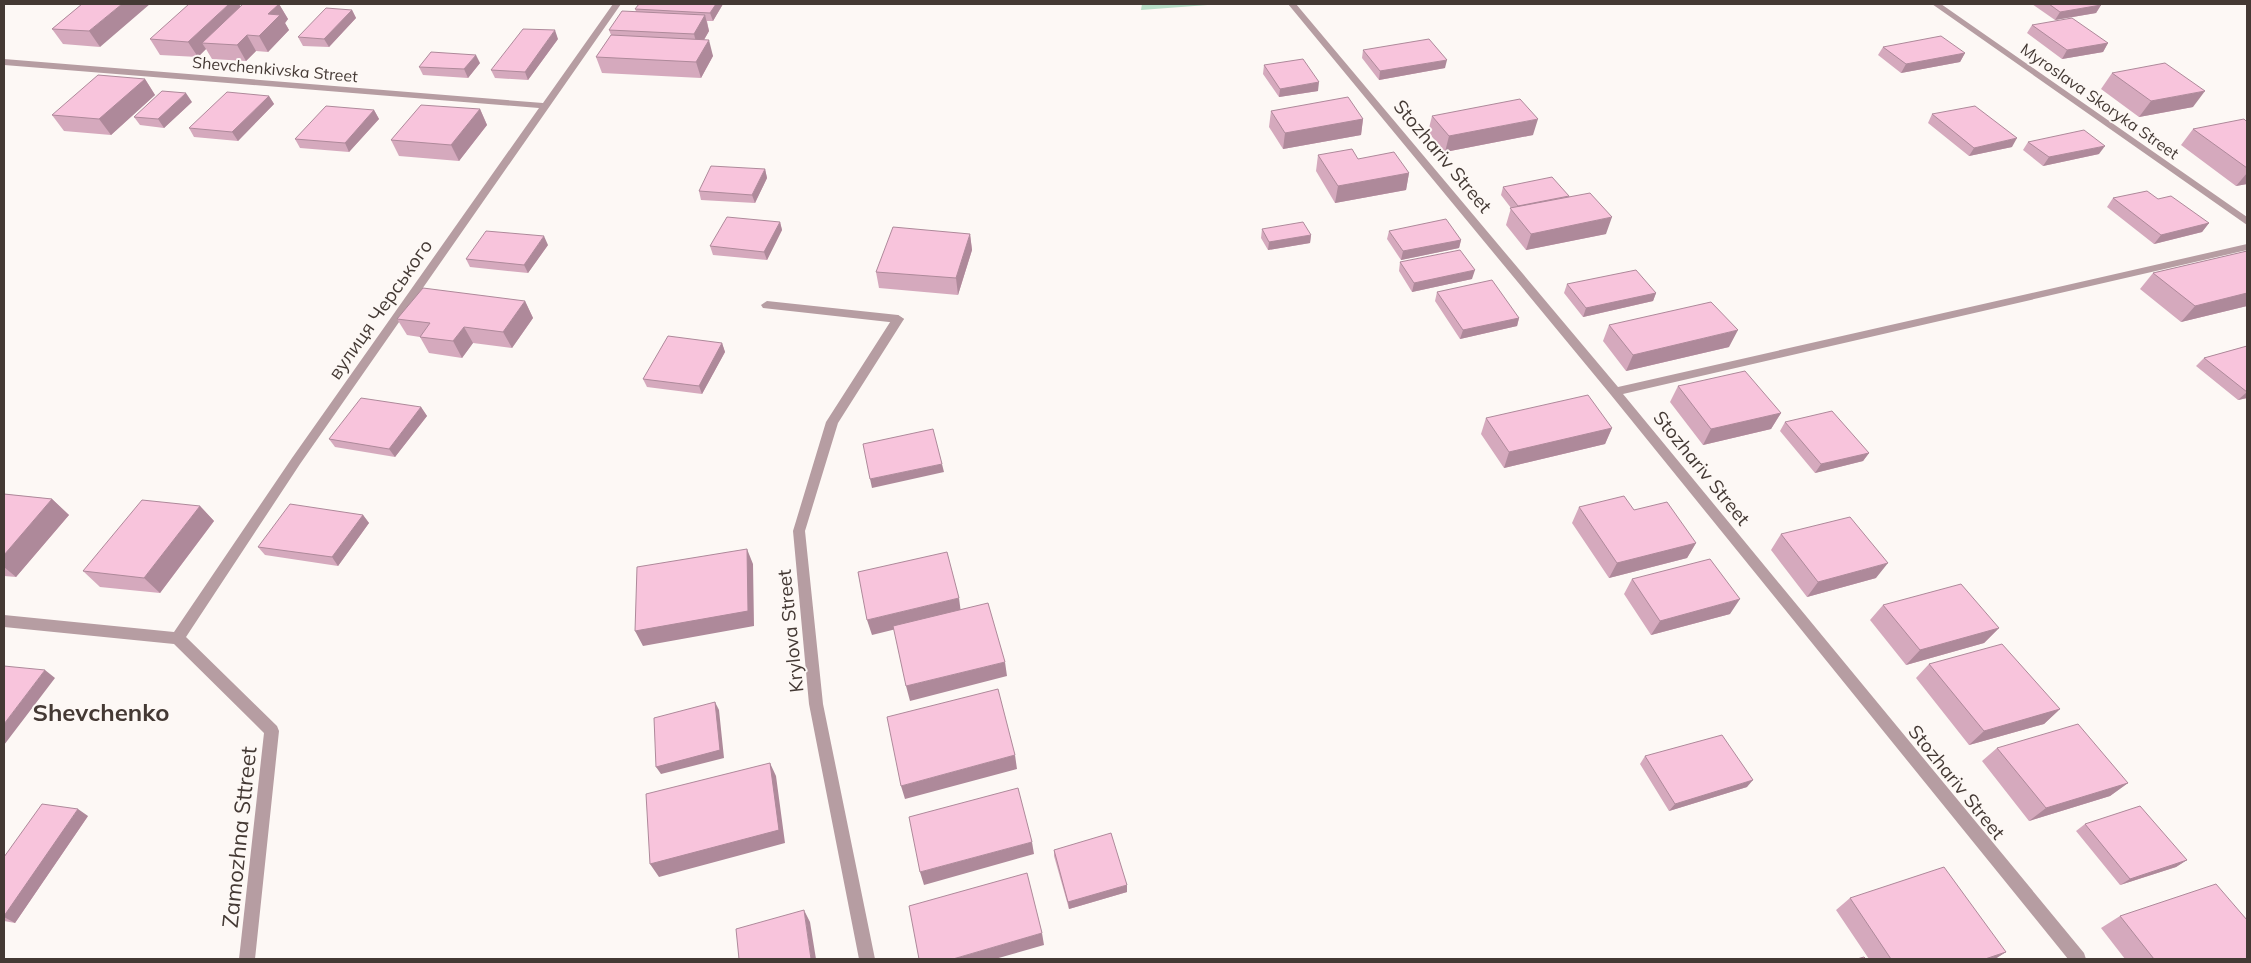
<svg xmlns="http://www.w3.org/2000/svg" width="2251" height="963" font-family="Mulish,sans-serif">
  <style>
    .green { fill: #b9e0ca }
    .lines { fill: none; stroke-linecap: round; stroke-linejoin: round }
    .lane { fill: #b69da2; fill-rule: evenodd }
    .street { fill: #b69da2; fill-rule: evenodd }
    .wall { fill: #d5a9bd }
    .shaded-wall { fill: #ae899a }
    .building { fill: #f8c4dc; stroke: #ae899a }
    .labels { text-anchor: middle; stroke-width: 4; stroke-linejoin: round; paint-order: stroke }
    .far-street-label { font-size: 16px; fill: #443934; stroke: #fdf8f5 }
    .street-label { font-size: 19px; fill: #443934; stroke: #fdf8f5 }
    .near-street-label { font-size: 22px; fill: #443934; stroke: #fdf8f5 }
    .district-label { font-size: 24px; font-weight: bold; fill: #443934; stroke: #fdf8f5 }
  </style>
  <rect width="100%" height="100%" fill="#fdf8f5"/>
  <path class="green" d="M1142,4H1221L1141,10Z"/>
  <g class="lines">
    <path class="lane" d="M767,301L898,315L904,319L898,323L763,308L761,305Z"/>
    <path class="street" d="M613,4H621L300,464L186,637L277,726L279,731L255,959H239L264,733L174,644L4,627V615L174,632L292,458L539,108L4,65V59L543,103Z
      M1288,4H1296L1618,387L2247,244V250L1623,394L2084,953L2086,959H2068L1611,395Z
      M1932,4H1941L2247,217V225Z
      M898,315L904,319L838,423L805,531L823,704L875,959H859L809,704L793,531L826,422L894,316Z"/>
  </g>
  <path class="wall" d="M82,4L100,47L63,44L52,29Z
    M279,4L288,19L285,23L289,30L268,52L256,51L246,61L212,59L206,49L198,57L160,55L150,39L241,6Z
    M723,4L713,21H707L709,31L704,40L713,56L701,78L602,73L596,57L611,35L609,30L636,11L635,9Z
    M2032,4H2099L2101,5L2096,13L2055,20Z
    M352,10L356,18L329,47L303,46L298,37Z
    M2032,25L2108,43L2103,52L2062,59L2027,33Z
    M558,39L528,80L495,78L491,70Z
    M1883,47L1965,53L1960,62L1901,73L1878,55Z
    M1363,50L1445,68L1379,80L1362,58Z
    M480,63L468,78L423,75L419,67Z
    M1264,65L1318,91L1279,97L1263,74Z
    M2112,73L2193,107L2139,117L2101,89Z
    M145,79L155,95L111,135L64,131L52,115Z
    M269,96L274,104L238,141L194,137L189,128Z
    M192,102L164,128L140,125L134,117Z
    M480,109L487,125L459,161L399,156L391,140Z
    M374,110L379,119L349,152L300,148L295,139Z
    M1271,111L1363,119L1361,135L1283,149L1269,127Z
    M1932,114L2012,147L1969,156L1928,123Z
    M1432,116L1533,135L1445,152L1428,132Z
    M2247,122V184L2236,186L2181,145L2193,129Z
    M2028,142L2099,154L2043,166L2023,150Z
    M1318,155L1358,159L1409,173L1406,190L1335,203L1316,171Z
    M765,169L767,178L755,203L701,200L699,191Z
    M1503,187L1569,196L1606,234L1526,250L1506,225L1511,208L1501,195Z
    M2113,198L2209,223L2202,232L2154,244L2107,207Z
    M780,222L782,230L767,260L713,255L710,246Z
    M1262,229L1311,235L1310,243L1268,250L1261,238Z
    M1389,231L1461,240L1459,248L1401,260L1387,239Z
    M970,234L972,250L958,295L879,288L876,272Z
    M548,245L528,273L470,267L466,259Z
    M2247,251V306L2181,322L2140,289L2153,273Z
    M1400,262L1472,279L1412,292L1399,271Z
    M1567,284L1656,293L1653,301L1583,317L1564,293Z
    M1437,292L1519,318L1517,326L1460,339L1435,301Z
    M525,301L533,318L512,348L473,343L462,358L429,353L420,337L407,335L397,319Z
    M1609,325L1729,347L1626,371L1603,341Z
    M722,343L725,352L702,394L647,387L643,379Z
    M2247,346V398L2238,400L2196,366L2204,358Z
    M1678,386L1781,413L1771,429L1703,445L1670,402Z
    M421,407L427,416L395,457L335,447L329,439Z
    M1486,418L1612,428L1605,444L1504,468L1481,434Z
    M1785,422L1869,453L1863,461L1815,473L1780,431Z
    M4,494L52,499L69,515L16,577L4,576Z
    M200,506L214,521L160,593L100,587L83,571Z
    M1579,507L1634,510L1696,543L1687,558L1609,578L1572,523Z
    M363,515L369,523L338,566L265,555L258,547Z
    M1781,534L1876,578L1807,597L1771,550Z
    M1632,579L1730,614L1651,635L1624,594Z
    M1883,605L1999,628L1984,643L1906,665L1870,620Z
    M1929,664L2060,709L2044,724L1969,745L1916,678Z
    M1997,748L2128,783L2110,796L2029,821L1982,761Z
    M1645,756L1747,787L1669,811L1640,764Z
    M88,816L15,923L4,921V857Z
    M2085,824L2187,860L2176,867L2120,885L2076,831Z
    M1054,850L1127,892L1069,909L1054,856Z
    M1850,898L2006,952L1995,959H1869L1836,910Z
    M2120,916L2247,959H2125L2101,928Z"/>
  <path class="shaded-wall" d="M122,4H150L100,47L89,31Z
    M229,4H239L245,13L202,43L206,49L198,57L188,42Z
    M279,4L288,19L285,23L289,30L268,52L259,36L268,14Z
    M716,4H723L713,21L710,13Z
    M2101,5L2096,13L2055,20L2060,12Z
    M352,10L356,18L329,47L324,39Z
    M705,15L709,31L698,50L694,34Z
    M555,30L558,39L528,80L525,72Z
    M247,35L256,51L246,61L237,45Z
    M709,40L713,56L701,78L696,62Z
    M2108,43L2103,52L2062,59L2067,50Z
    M1965,53L1960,62L1901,73L1906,64Z
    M476,55L480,63L468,78L464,69Z
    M1447,60L1445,68L1379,80L1380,71Z
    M145,79L155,95L111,135L99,119Z
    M1319,82L1318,91L1279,97L1280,89Z
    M2205,91L2193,107L2139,117L2151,101Z
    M186,93L192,102L164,128L158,119Z
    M269,96L274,104L238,141L232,132Z
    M480,109L487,125L459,161L451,145Z
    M374,110L379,119L349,152L345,143Z
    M1363,119L1361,135L1283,149L1285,133Z
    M1538,119L1533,135L1445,152L1449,136Z
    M2017,138L2012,147L1969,156L1974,148Z
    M2105,146L2099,154L2043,166L2049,157Z
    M765,169L767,178L755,203L752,195Z
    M1409,173L1406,190L1335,203L1338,186Z
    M2247,173V184L2236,186Z
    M1612,217L1606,234L1526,250L1531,234Z
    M780,222L782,230L767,260L764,252Z
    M2209,223L2202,232L2154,244L2161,235Z
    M970,234L972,250L958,295L956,278Z
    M1311,235L1310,243L1268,250L1269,242Z
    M544,236L548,245L528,273L524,265Z
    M1461,240L1459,248L1401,260L1403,251Z
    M1475,270L1472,279L1412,292L1414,283Z
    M1656,293L1653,301L1583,317L1586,308Z
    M2247,293V306L2181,322L2195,306Z
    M525,301L533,318L512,348L503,332Z
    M1519,318L1517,326L1460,339L1463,330Z
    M464,327L473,343L462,358L453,341Z
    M1738,330L1729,347L1626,371L1633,355Z
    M722,343L725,352L702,394L699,386Z
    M2247,392V398L2238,400Z
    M421,407L427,416L395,457L389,449Z
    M1781,413L1771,429L1703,445L1711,429Z
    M1612,428L1605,444L1504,468L1509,452Z
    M1869,453L1863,461L1815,473L1821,464Z
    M942,464L944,472L872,488L870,479Z
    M52,499L69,515L16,577L4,567V555Z
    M200,506L214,521L160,593L144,578Z
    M363,515L369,523L338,566L332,557Z
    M1696,543L1687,558L1609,578L1617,563Z
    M747,549L753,564L754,626L643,646L635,631Z
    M1888,563L1876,578L1807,597L1818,582Z
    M959,598L961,613L872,635L867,620Z
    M1740,599L1730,614L1651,635L1660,621Z
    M1999,628L1984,643L1906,665L1920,650Z
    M1005,662L1007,676L910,701L906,686Z
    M45,670L55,678L4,745V724Z
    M715,702L719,710L724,758L661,774L656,767Z
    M2060,709L2044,724L1969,745L1984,731Z
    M1015,755L1017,769L905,799L901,786Z
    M770,763L776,776L785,843L659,877L650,864Z
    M1753,780L1747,787L1669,811L1675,804Z
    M2128,783L2110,796L2029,821L2046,808Z
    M78,809L88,816L15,923L4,917V916Z
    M1032,842L1034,854L924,885L920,872Z
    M2187,860L2176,867L2120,885L2130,879Z
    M1127,885V892L1069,909L1068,902Z
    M804,910L810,922L816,959H811Z
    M1042,933L1044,945L995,959H953Z
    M2006,952L1995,959H1985Z"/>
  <path class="building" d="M82,4H122L89,31L52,29Z
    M189,4H229L188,42L150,39Z
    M243,4H279L268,14L280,15L259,36L247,35L237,45L202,43Z
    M639,4H716L710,13L635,9Z
    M2049,4H2099L2101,5L2060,12Z
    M326,8L352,10L324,39L298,37Z
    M622,11L705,15L694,34L609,30Z
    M2072,18L2108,43L2067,50L2032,25Z
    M523,29L555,30L525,72L491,70Z
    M611,35L709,40L696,62L596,57Z
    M1941,36L1965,53L1906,64L1883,47Z
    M1429,39L1447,60L1380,71L1363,50Z
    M431,52L476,55L464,69L419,67Z
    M1303,59L1319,82L1280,89L1264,65Z
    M2165,63L2205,91L2151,101L2112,73Z
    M98,75L145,79L99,119L52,115Z
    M162,91L186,93L158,119L134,117Z
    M227,92L269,96L232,132L189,128Z
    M1348,97L1363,119L1285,133L1271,111Z
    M1520,99L1538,119L1449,136L1432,116Z
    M421,105L480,109L451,145L391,140Z
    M326,106L374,110L345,143L295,139Z
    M1975,106L2017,138L1974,148L1932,114Z
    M2244,119L2247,122V168L2193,129Z
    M2084,130L2105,146L2049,157L2028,142Z
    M1352,149L1358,159L1394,152L1409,173L1338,186L1318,155Z
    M711,166L765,169L752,195L699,191Z
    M1552,177L1569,196L1518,206L1503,187Z
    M2147,191L2158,199L2171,196L2209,223L2161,235L2113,198Z
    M1590,193L1612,217L1531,234L1510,208Z
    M727,217L780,222L764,252L710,246Z
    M1446,219L1461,240L1403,251L1389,231Z
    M1303,222L1311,235L1269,242L1262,229Z
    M893,227L970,234L956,278L876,272Z
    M486,231L544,236L524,265L466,259Z
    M1460,250L1475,270L1414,283L1400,262Z
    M2247,251V293L2195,306L2153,273Z
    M1636,270L1656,293L1586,308L1567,284Z
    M1492,280L1519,318L1463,330L1437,292Z
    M423,288L525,301L503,332L464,327L453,341L420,337L430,323L397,319Z
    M1711,302L1738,330L1633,355L1609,325Z
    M668,336L722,343L699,386L643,379Z
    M2247,346V392L2204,358Z
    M1745,371L1781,413L1711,429L1678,386Z
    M1588,395L1612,428L1509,452L1486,418Z
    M361,398L421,407L389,449L329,439Z
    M1832,411L1869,453L1821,464L1785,422Z
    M933,429L942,464L870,479L863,444Z
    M4,494L52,499L4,555Z
    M1624,496L1634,510L1667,502L1696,543L1617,563L1579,507Z
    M142,500L200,506L144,578L83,571Z
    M290,504L363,515L332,557L258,547Z
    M1850,517L1888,563L1818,582L1781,534Z
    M747,549L748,611L635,631L637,567Z
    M947,552L959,598L867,620L858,572Z
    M1710,559L1740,599L1660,621L1632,579Z
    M1961,584L1999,628L1920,650L1883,605Z
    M988,603L1005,662L906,686L893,626Z
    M2002,644L2060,709L1984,731L1929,664Z
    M4,666L45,670L4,724Z
    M998,689L1015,755L901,786L887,717Z
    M715,702L720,750L656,767L654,718Z
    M2078,724L2128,783L2046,808L1997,748Z
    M1722,735L1753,780L1675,804L1645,756Z
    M770,763L779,830L650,864L646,794Z
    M1018,788L1032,842L920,872L909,817Z
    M42,804L78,809L4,916V857Z
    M2140,806L2187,860L2130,879L2085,824Z
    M1111,833L1127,885L1068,902L1054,850Z
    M1944,867L2006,952L1985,959H1891L1850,898Z
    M1027,873L1042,933L953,959H919L909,906Z
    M2216,884L2247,920V959H2154L2120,916Z
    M804,910L811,959H739L736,929Z
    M1864,957L1866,959H1857Z"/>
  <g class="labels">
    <g class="far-street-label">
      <text transform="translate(275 69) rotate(5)" y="6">Shevchenkivska Street</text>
      <text transform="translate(2100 101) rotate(35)" y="6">Myroslava Skoryka Street</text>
    </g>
    <g class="street-label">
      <text transform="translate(1443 156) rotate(50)" y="7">Stozhariv Street</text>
      <text transform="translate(380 309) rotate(-55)" y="7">вулиця Черського</text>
      <text transform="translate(1702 468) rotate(51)" y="7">Stozhariv Street</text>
      <text transform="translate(790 631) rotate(-96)" y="7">Krylova Street</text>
      <text transform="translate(1957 782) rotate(51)" y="7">Stozhariv Street</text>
    </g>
    <g class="near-street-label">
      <text transform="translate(239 837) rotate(-84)" y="8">Zamozhna Sttreet</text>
    </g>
    <g class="district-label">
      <text x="101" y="721">Shevchenko</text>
    </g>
  </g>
  <rect width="2251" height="963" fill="none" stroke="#443934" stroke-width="10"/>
</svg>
